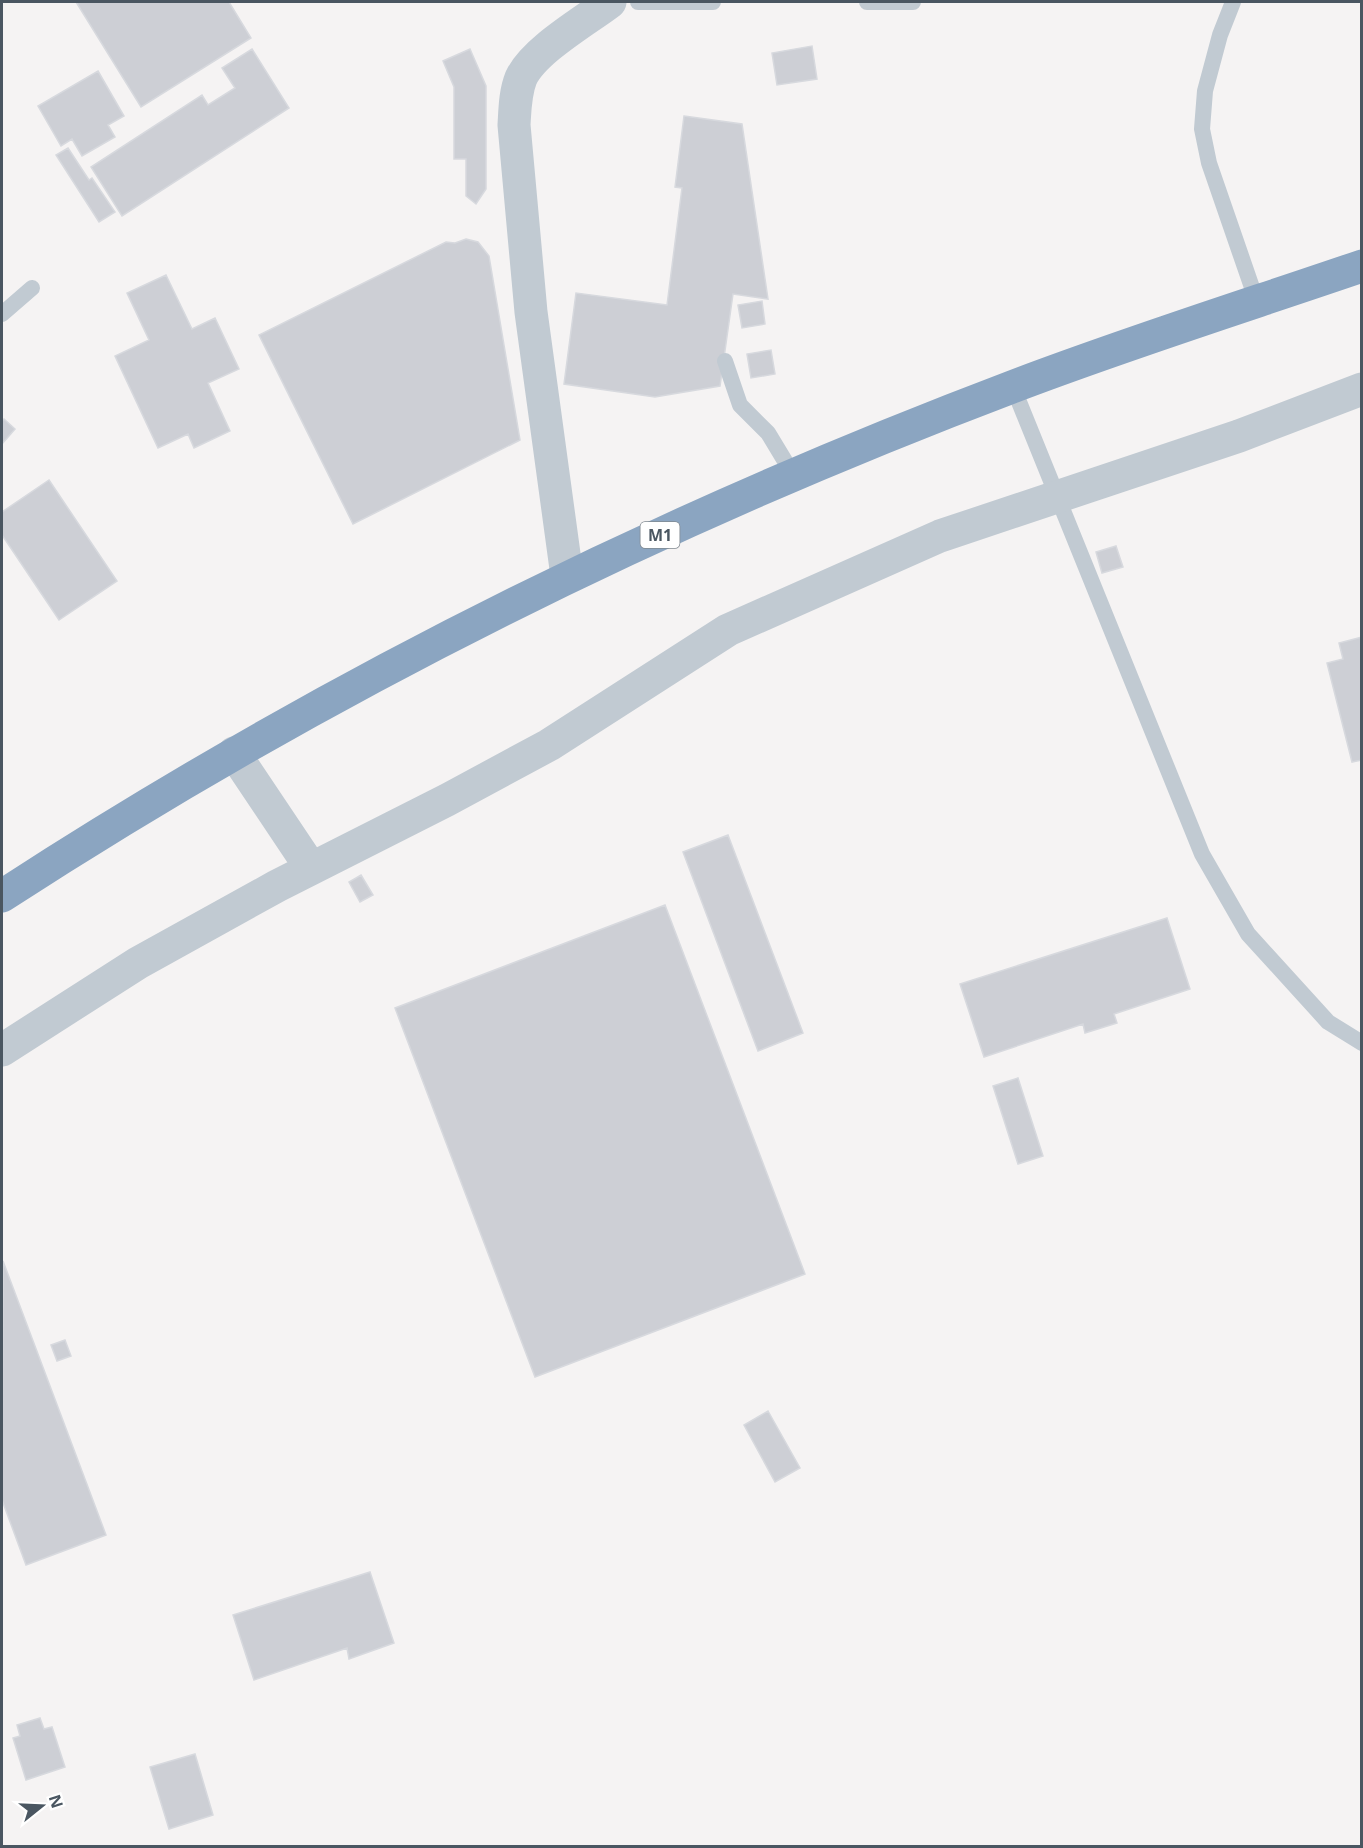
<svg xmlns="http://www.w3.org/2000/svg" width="1363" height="1848" font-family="'Noto Sans',sans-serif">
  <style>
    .building { fill: #cdcfd5; stroke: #d7d9de; stroke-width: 1.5 }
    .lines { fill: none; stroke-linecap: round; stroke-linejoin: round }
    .lane { stroke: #c1cad2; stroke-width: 16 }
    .street { stroke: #c1cad2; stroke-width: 33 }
    .highway { stroke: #8ba5c1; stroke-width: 33 }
    .labels { text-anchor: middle; stroke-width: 4.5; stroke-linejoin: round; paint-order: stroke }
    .shield { fill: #fff; stroke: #808990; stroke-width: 1.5 }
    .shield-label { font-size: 16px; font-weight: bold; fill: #4a5661 }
  </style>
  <rect width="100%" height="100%" fill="#f5f3f3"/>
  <path class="building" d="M76,2H229L251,38L141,107Z
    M812,46L817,79L777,85L772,53Z
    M252,49L289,108L122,216L91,167L202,95L208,105L235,88L222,68Z
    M470,49L486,86V189L476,204L466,196V159H454V87L443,61Z
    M98,71L124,116L108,125L115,137L82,156L72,139L61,146L38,106Z
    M684,116L742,124L768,299L733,294L720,386L655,397L564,384L576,293L667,305L682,188L675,187Z
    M68,148L89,180L92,178L115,212L99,222L56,155Z
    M466,239L478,242L489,256L520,440L353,524L259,335L446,242L455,243Z
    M166,275L192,329L215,318L239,369L208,383L230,431L194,448L188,434L158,448L115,356L149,340L127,293Z
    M762,301L765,324L742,328L738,305Z
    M771,350L775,374L751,378L747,354Z
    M4,419L15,429L2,444V421Z
    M49,480L117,581L59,620L2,535V512Z
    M1116,546L1123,567L1102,573L1096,552Z
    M1362,637V760L1352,762L1327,663L1343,659L1339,643Z
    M728,835L803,1033L758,1051L683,852Z
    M361,875L373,895L360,902L349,882Z
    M665,905L805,1274L535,1377L395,1008Z
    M1167,918L1190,989L1114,1014L1117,1023L1085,1033L1083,1024L984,1057L960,984Z
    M1018,1078L1043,1156L1018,1164L993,1086Z
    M3,1261L106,1535L26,1565L2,1500Z
    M65,1340L71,1356L57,1361L51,1345Z
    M768,1411L800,1468L775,1482L744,1425Z
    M370,1572L394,1643L349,1659L347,1648L254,1680L233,1615Z
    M40,1718L44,1729L52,1727L65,1767L26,1780L13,1738L20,1736L17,1725Z
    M195,1754L213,1815L169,1829L150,1767Z"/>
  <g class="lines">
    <path class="lane" d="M638,2H713
      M867,2H913
      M1233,2L1220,35L1205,91L1202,129L1209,163L1257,302
      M2,314L32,288
      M725,361L740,405L768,433L794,476
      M1013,387L1202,854L1248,934L1328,1022L1362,1043"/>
    <path class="street" d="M567,576L531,312L514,125C515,109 515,93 521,78C534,50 585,21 610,2
      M234,753L311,868
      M2,1050L138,963L277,886L447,800L549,745L728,630L940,536L1239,436L1362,389"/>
    <path class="highway" d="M2,896C319,690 658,521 1012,387C1127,343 1245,306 1362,266"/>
  </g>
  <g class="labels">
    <rect class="shield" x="640.5" y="522" width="39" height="26" rx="4.5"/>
    <g class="shield-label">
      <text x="660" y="541">M1</text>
    </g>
  </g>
  <rect width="1363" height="1848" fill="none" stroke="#4a5661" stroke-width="6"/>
  <g transform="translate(42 1806) rotate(72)" stroke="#ffffff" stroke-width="4.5" paint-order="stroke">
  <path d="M0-4.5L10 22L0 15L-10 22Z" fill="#4a5661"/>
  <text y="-9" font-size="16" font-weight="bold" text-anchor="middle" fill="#4a5661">N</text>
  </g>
</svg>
